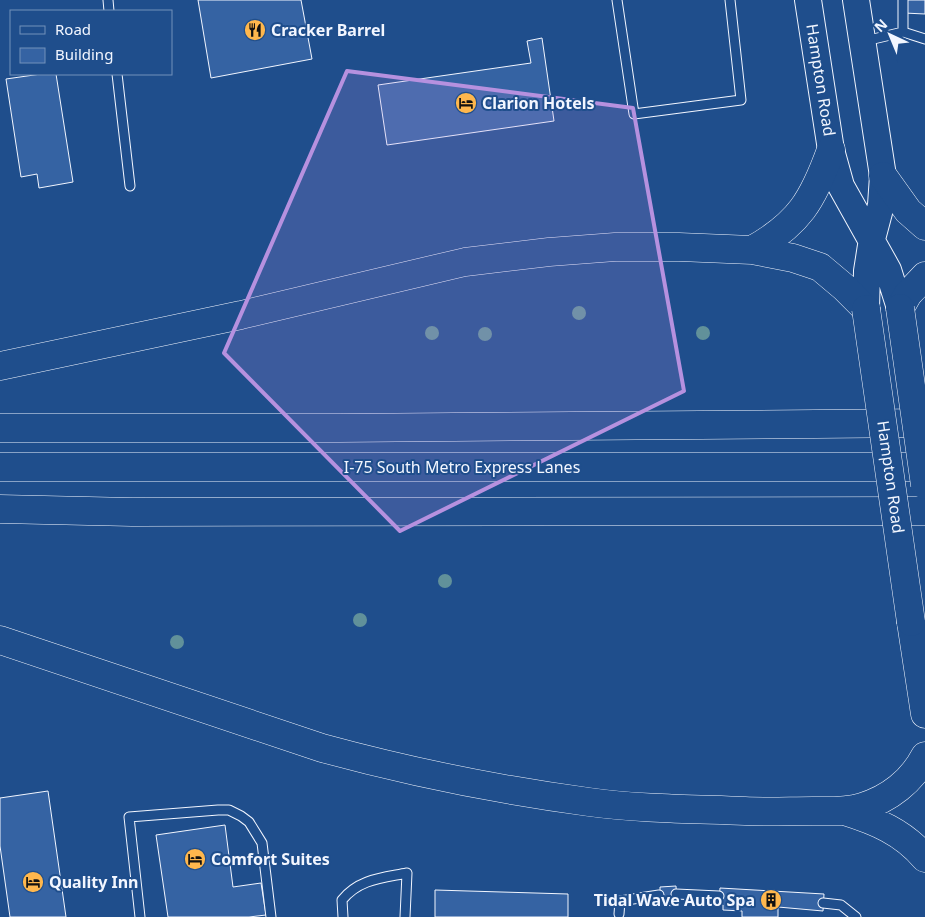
<svg xmlns="http://www.w3.org/2000/svg" width="925" height="917" font-family="'Noto Sans',sans-serif">
  <style>
    .building { fill: #3563a3; stroke: #f2f6ff }
    .lines { fill: none; stroke-linecap: round; stroke-linejoin: round }
    .lane-casing { stroke: #f2f6ff; stroke-width: 11 }
    .primary-casing { stroke: #f2f6ff; stroke-width: 28 }
    .highway-casing { stroke: #f2f6ff; stroke-width: 29 }
    .lane { stroke: #1f4e8c; stroke-width: 9 }
    .primary { stroke: #1f4e8c; stroke-width: 26 }
    .highway { stroke: #1f4e8c; stroke-width: 28 }
    .highway-bridge-casing { stroke: #f2f6ff; stroke-width: 29; stroke-linecap: butt }
    .highway-bridge { stroke: #1f4e8c; stroke-width: 28 }
    .tree { fill: #61919a }
    .marked { fill: #b691df; fill-opacity: 0.2; stroke: #b691df; stroke-width: 4; stroke-linejoin: round }
    .labels { text-anchor: middle; stroke-width: 4; stroke-linejoin: round; paint-order: stroke }
    .poi-label { font-size: 16px; font-weight: bold; fill: #f2f6ff; stroke: #1f4e8c; text-anchor: start }
    .street-label { font-size: 16px; fill: #f2f6ff; stroke: #1f4e8c }
  </style>
  <rect width="100%" height="100%" fill="#1f4e8c"/>
  <path class="building" d="M198,0H301L312,59L211,78Z
    M904,0H925V14L904,13Z
    M542,38L554,121L387,145L378,85L531,63L527,41Z
    M41,74H56L73,182L39,188L37,174L21,177L6,79Z
    M48,791L66,917H10L0,846V798Z
    M225,825L233,887L261,883L266,915L249,917H168L156,835Z
    M676,886L677,906L660,905V887Z
    M720,888L824,894L823,911L778,907V917H742V911L723,910V905L719,904Z
    M435,890L568,894V917H435Z"/>
  <g class="lines">
    <g class="lane-casing">
      <path id="lane" d="M108,0L109,11
        M617,0L634,114L741,100L730,0
        M903,32V0
        M865,41L903,32L925,39
        M117,74L130,186
        M676,894L719,896
        M823,903L841,905L856,917
        M619,914L620,901L659,895
        M140,917L129,817L218,810H229L241,816L249,822L262,843L271,917
        M343,917L342,900C359,879 382,878 407,873L405,917"/>
    </g>
    <g class="primary-casing">
      <path id="primary" d="M808,0L831,150L841,186L888,270L900,308
        M856,0L883,176L881,205L872,239L867,271L866,309"/>
    </g>
    <g class="highway-casing">
      <path id="highway" d="M883,176L908,211L925,226
        M752,250C799,224 813,200 831,150
        M900,308L908,294L925,276
        M0,366L241,315L465,262L549,252L615,247H679L752,250L793,258L820,267L845,288L866,309
        M0,428H340L925,423
        M0,467H925
        M0,509L132,512L925,511
        M911,622L925,714
        M0,640L322,748C410,772 499,790 589,802C641,809 693,809 745,811C767,812 790,811 813,811C829,811 846,812 862,807C889,799 912,781 925,756
        M844,811C876,821 903,832 925,858"/>
    </g>
    <use href="#lane" class="lane"/>
    <use href="#primary" class="primary"/>
    <use href="#highway" class="highway"/>
    <g class="highway-bridge-casing">
      <path id="highway-bridge" d="M900,308L925,485
        M866,309L911,622"/>
    </g>
    <use href="#highway-bridge" class="highway-bridge"/>
  </g>
  <g class="tree">
    <circle cx="579" cy="313" r="7"/>
    <circle cx="432" cy="333" r="7"/>
    <circle cx="703" cy="333" r="7"/>
    <circle cx="485" cy="334" r="7"/>
    <circle cx="445" cy="581" r="7"/>
    <circle cx="360" cy="620" r="7"/>
    <circle cx="177" cy="642" r="7"/>
  </g>
  <path class="marked" d="M347,71L633,108L684,391L400,531L224,353Z"/>
  <defs>
    <g id="restaurant-disc" transform="scale(1.125)"><circle r="9.5" fill="#ffb74d" stroke="#1f4e8c"/><path d="M-5-6h1v4h1v-4h1v4h1v-4h1v5L-1.5 .5V6h-2V.5L-5-1ZM5-6V6H3V1.5H1.5Q1.5-4 5-6Z" fill="#111"/></g>
    <g id="hotel-disc" transform="scale(1.125)"><circle r="9.5" fill="#ffb74d" stroke="#1f4e8c"/><path d="M-6-4.5h1.5V1H6V5H4.5V3h-9V5H-6ZM-4 0a1.8 1.8 0 1 1 3.6 0ZM.5 0V-2.5h3Q6-2.5 6 0Z" fill="#111"/></g>
    <g id="building-disc" transform="scale(1.125)"><circle r="9.5" fill="#ffb74d" stroke="#1f4e8c"/><path d="M-4-6H4V6H1V3H-1V6H-4ZM-2.5-4.3h1.7v1.8h-1.7ZM.8-4.3h1.7v1.8H.8ZM-2.5-1h1.7V.8h-1.7ZM.8-1h1.7V.8H.8Z" fill="#111"/></g>
  </defs>
  <g fill-rule="evenodd">
    <use href="#restaurant-disc" x="255" y="30"/>
    <use href="#hotel-disc" x="466" y="103"/>
    <use href="#hotel-disc" x="195" y="859"/>
    <use href="#hotel-disc" x="33" y="882"/>
    <use href="#building-disc" x="771" y="900"/>
  </g>
  <g class="labels">
    <g class="poi-label">
      <text x="271" y="36">Cracker Barrel</text>
      <text x="482" y="109">Clarion Hotels</text>
      <text x="211" y="865">Comfort Suites</text>
      <text x="49" y="888">Quality Inn</text>
      <text x="755" y="906" text-anchor="end">Tidal Wave Auto Spa</text>
    </g>
    <g class="street-label">
      <text transform="translate(821 80) rotate(81)" y="6">Hampton Road</text>
      <text x="462" y="473">I-75 South Metro Express Lanes</text>
      <text transform="translate(891 477) rotate(82)" y="6">Hampton Road</text>
    </g>
  </g>
  <rect x="10" y="10" width="162" height="65" fill="#1f4e8c" stroke="#7391ba"/>
  <rect x="20" y="26" width="25" height="8" fill="#1f4e8c" stroke="#7391ba"/>
  <text x="55" y="35" font-size="15" fill="#f2f6ff">Road</text>
  <rect x="20" y="48" width="25" height="15" fill="#3563a3" stroke="#7391ba"/>
  <text x="55" y="60" font-size="15" fill="#f2f6ff">Building</text>
  <g transform="translate(890 35) rotate(316)" stroke="#1f4e8c" stroke-width="4" paint-order="stroke">
  <path d="M0-4L9 19L0 12L-9 19Z" fill="#f2f6ff"/>
  <text y="-8" font-size="14" font-weight="bold" text-anchor="middle" fill="#f2f6ff">N</text>
  </g>
</svg>
